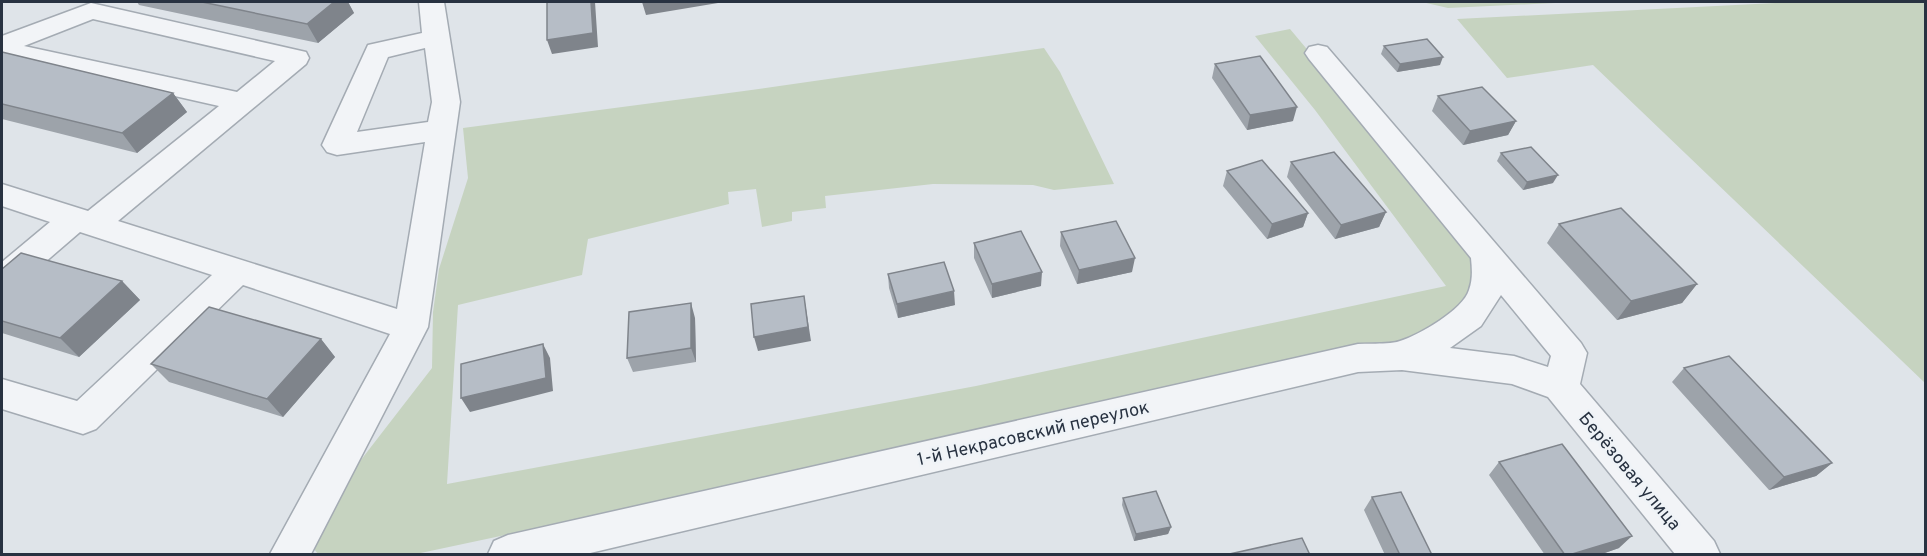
<svg xmlns="http://www.w3.org/2000/svg" width="1927" height="556" font-family="Overpass,sans-serif">
  <style>
    .green { fill: #c6d3c0 }
    .lines { fill: none; stroke-linecap: round; stroke-linejoin: round }
    .minor-casing { stroke: #a4abb3; stroke-width: 3 }
    .minor { fill: #f2f4f7; fill-rule: evenodd }
    .wall { fill: #9da3aa }
    .shaded-wall { fill: #7f848b }
    .building { fill: #b6bdc6; stroke: #7f848b; stroke-width: 1.5 }
    .labels { text-anchor: middle; stroke-width: 5; stroke-linejoin: round; paint-order: stroke }
    .street-label { font-size: 18px; fill: #283241; stroke: #eff3f7 }
  </style>
  <rect width="100%" height="100%" fill="#dfe4e9"/>
  <path class="green" d="M1422,2H1576L1448,8Z
    M1795,2H1925V383L1593,65L1507,78L1457,19Z
    M1290,29L1399,159L1478,261L1477,290L1446,321L1398,342L1366,343L1292,358L1183,385L828,462L707,492L416,554H318L314,549L340,487L432,368L433,312L439,269L468,178L463,128L744,91L1044,48L1060,72L1114,184L1054,190L1033,185L933,184L825,196L826,208L792,212V221L762,227L756,189L728,192L729,204L588,239L582,275L458,305L447,484L976,386L1446,286L1315,110L1255,36Z"/>
  <g class="lines">
    <g class="minor-casing">
      <path id="minor" d="M419,2H444L460,102L428,327L311,554H270L390,334L243,285L96,429L83,434L2,409V379L77,401L212,275L80,232L14,289L2,292V262L50,222L2,206V184L88,211L219,106L2,57V36L91,3L306,52L309,58L306,64L118,221L397,309L425,142L337,155L327,152L322,145L368,45L422,33ZM93,19L275,61L237,92L24,46ZM425,48L432,102L428,122L357,132L388,57Z
        M1318,45L1327,47L1581,343L1587,353L1580,384L1714,541L1720,554H1675L1548,397L1512,384L1402,370L1358,372L586,554H488L494,541L508,535L1358,344C1371,343 1388,345 1400,341C1419,335 1463,310 1469,290C1473,279 1472,269 1471,258L1309,59L1305,53L1309,47ZM1501,295L1551,356L1548,367L1514,356L1450,348L1481,326Z"/>
    </g>
    <use href="#minor" class="minor"/>
  </g>
  <path class="wall" d="M137,2H348L354,13L318,43L139,5Z
    M1384,46L1440,65L1397,72L1381,54Z
    M2,52L173,93L187,112L137,153L2,119Z
    M1215,64L1293,121L1247,130L1212,78Z
    M1438,96L1516,121L1508,135L1463,145L1432,111Z
    M1501,153L1553,183L1523,190L1497,161Z
    M1291,162L1386,212L1379,227L1335,239L1287,177Z
    M1227,171L1308,213L1303,227L1267,239L1223,186Z
    M1559,224L1697,284L1682,303L1617,320L1547,243Z
    M1061,232L1132,272L1077,284L1060,246Z
    M974,243L1041,286L992,298L974,258Z
    M2,269L122,281L140,300L79,357L2,333Z
    M888,274L955,305L898,318L889,288Z
    M695,318L696,362L633,372L627,358Z
    M321,339L335,357L283,417L169,382L151,364Z
    M1684,368L1832,463L1816,476L1769,490L1672,382Z
    M1499,462L1619,548L1599,555H1545L1489,475Z
    M1372,497L1432,555H1385L1364,510Z
    M1123,498L1171,527L1168,534L1134,541L1122,505Z"/>
  <path class="shaded-wall" d="M334,2H348L354,13L318,43L307,24Z
    M591,2H595L598,47L552,54L547,40Z
    M642,2H724L646,15Z
    M1443,57L1440,65L1397,72L1400,64Z
    M173,93L187,112L137,153L122,133Z
    M1297,107L1293,121L1247,130L1250,115Z
    M1516,121L1508,135L1463,145L1470,131Z
    M1558,175L1553,183L1523,190L1527,182Z
    M1386,212L1379,227L1335,239L1341,225Z
    M1308,213L1303,227L1267,239L1272,224Z
    M1135,258L1132,272L1077,284L1079,270Z
    M1042,272L1041,286L992,298V284Z
    M122,281L140,300L79,357L60,338Z
    M1697,284L1682,303L1617,320L1631,301Z
    M954,291L955,305L898,318L897,304Z
    M804,296L811,341L758,351L754,337Z
    M691,303L695,318L696,362L691,348Z
    M321,339L335,357L283,417L267,399Z
    M543,344L550,358L553,391L470,412L461,398Z
    M1832,463L1816,476L1769,490L1784,477Z
    M1171,527L1168,534L1134,541L1136,534Z
    M1632,536L1619,548L1599,555H1569Z"/>
  <path class="building" d="M202,2H334L307,24Z
    M547,2H591L593,33L547,40Z
    M1427,39L1443,57L1400,64L1384,46Z
    M2,52L173,93L122,133L2,104Z
    M1260,56L1297,107L1250,115L1215,64Z
    M1482,87L1516,121L1470,131L1438,96Z
    M1531,147L1558,175L1527,182L1501,153Z
    M1334,152L1386,212L1341,225L1291,162Z
    M1262,160L1308,213L1272,224L1227,171Z
    M1621,208L1697,284L1631,301L1559,224Z
    M1116,221L1135,258L1079,270L1061,232Z
    M1021,231L1042,272L992,284L974,243Z
    M21,253L122,281L60,338L2,321V269Z
    M944,262L954,291L897,304L888,274Z
    M804,296L808,327L754,337L751,304Z
    M691,303V348L627,358L629,312Z
    M209,307L321,339L267,399L151,364Z
    M543,344L546,378L461,398V364Z
    M1729,356L1832,463L1784,477L1684,368Z
    M1562,444L1632,536L1569,555H1565L1499,462Z
    M1156,491L1171,527L1136,534L1123,498Z
    M1401,492L1432,555H1400L1372,497Z
    M1302,538L1310,555H1225Z"/>
  <g class="labels">
    <g class="street-label">
      <text transform="translate(1033 433) rotate(-13)" y="6">1-й Некрасовский переулок</text>
      <text transform="translate(1630 471) rotate(50)" y="6">Берёзовая улица</text>
    </g>
  </g>
  <rect width="1927" height="556" fill="none" stroke="#283241" stroke-width="6"/>
</svg>
